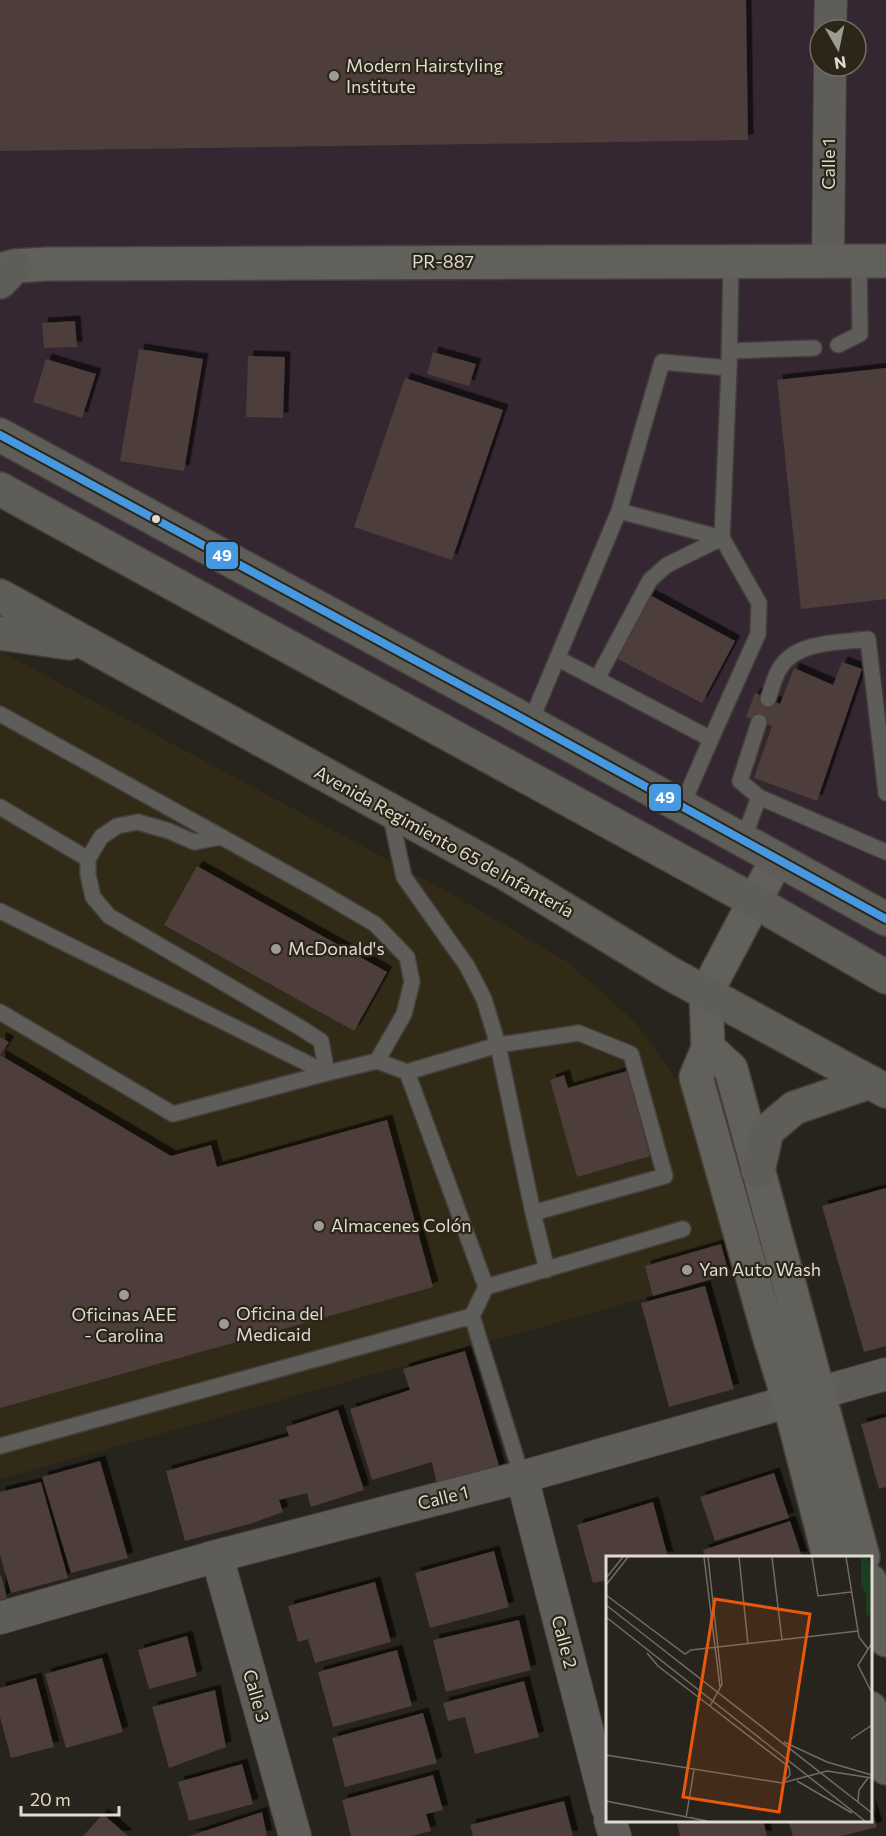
<svg xmlns="http://www.w3.org/2000/svg" width="886" height="1836" font-family="Commissioner,sans-serif">
  <style>
    .built { fill: #312a17 }
    .industrial { fill: #352731; fill-rule: evenodd }
    .building { fill: #4d3d3a; filter: url(#shadow) }
    .lines { fill: none; stroke-linecap: round; stroke-linejoin: round }
    .lane-casing { stroke: #43403a; stroke-width: 18 }
    .street-casing { stroke: #43403a; stroke-width: 34 }
    .secondary-casing { stroke: #43403a; stroke-width: 36 }
    .primary-casing { stroke: #43403a; stroke-width: 36 }
    .lane { stroke: #5f5d5a; stroke-width: 15 }
    .street { stroke: #5f5d5a; stroke-width: 32 }
    .secondary { stroke: #62605b; stroke-width: 33 }
    .primary { stroke: #5f5d58; stroke-width: 33 }
    .bus-1-casing { stroke: #2b2617; stroke-width: 12 }
    .bus-1 { stroke: #4699e1; stroke-width: 8 }
    .poi-dot { fill: #9e9b92; stroke: #2b2617; stroke-width: 2 }
    .bus-dot { fill: #dfdbd2; stroke: #2b2617; stroke-width: 2 }
    .labels { text-anchor: middle; stroke-width: 4.5; stroke-linejoin: round; paint-order: stroke }
    .poi-label { font-size: 18px; fill: #dfdbd2; stroke: #2b2617; text-anchor: start }
    .street-label { font-size: 18px; fill: #dfdbd2; stroke: #2b2617 }
    .inset-road { fill: none; stroke: #706d65; stroke-width: 1.5 }
    .view { fill: #e8590c; fill-opacity: 0.15; stroke: #e8590c; stroke-width: 3 }
    .inset-edge { fill: none; stroke: #dfdbd2; stroke-width: 3 }
    .line-badge { stroke: #2b2617; stroke-width: 2 }
    .badge-label { font-size: 16px; text-anchor: middle; font-weight: bold; fill: #fff }
  </style>
  <defs>
    <filter id="shadow"><feDropShadow dx="5.5" dy="-5.5" stdDeviation="0" flood-color="#0009"/></filter>
  </defs>
  <rect width="100%" height="100%" fill="#26241c"/>
  <path class="built" d="M0,651L450,893L569,963L636,1023L690,1098L741,1271L0,1479Z"/>
  <path class="industrial" d="M0,0H886V985L0,501ZM820,30H856V66H820Z"/>
  <path class="building" d="M0,0H746L748,140L0,151Z
    M75,321L77,347L44,348L42,323Z
    M139,349L203,359L184,471L120,461Z
    M433,352L476,364L469,386L427,374Z
    M248,356L285,357L283,418L246,417Z
    M46,359L96,374L82,418L33,402Z
    M886,368V599L801,609L777,380Z
    M405,378L503,410L452,560L354,527Z
    M648,594L735,641L702,703L614,657Z
    M842,662L862,669L817,801L754,778L772,726L746,717L755,693L780,704L794,668L833,685Z
    M197,866L387,972L354,1031L164,925Z
    M0,1037L9,1042L0,1055Z
    M0,1055L171,1156L211,1145L217,1167L387,1120L433,1287L0,1408Z
    M627,1071L650,1156L577,1177L550,1080L564,1075L568,1088Z
    M886,1188V1346L864,1352L822,1206Z
    M721,1244L729,1274L653,1296L645,1266Z
    M705,1286L734,1389L669,1407L641,1303Z
    M465,1351L500,1469L437,1485L432,1462L372,1480L350,1409L410,1390L403,1369Z
    M338,1410L364,1490L311,1507L307,1493L279,1500L283,1512L250,1524L185,1541L166,1471L289,1436L286,1427Z
    M886,1417V1487L879,1489L861,1424Z
    M100,1461L128,1558L71,1573L42,1477Z
    M774,1473L789,1518L715,1541L700,1497Z
    M41,1482L68,1578L11,1593L0,1555V1492Z
    M653,1502L668,1557H607V1580L593,1583L577,1525Z
    M790,1521L802,1557H705L703,1550Z
    M494,1551L509,1607L430,1628L415,1573Z
    M1,1575L7,1598L0,1600V1576Z
    M375,1582L391,1642L315,1663L308,1639L298,1642L288,1606Z
    M519,1620L531,1670L446,1692L433,1640Z
    M187,1636L197,1676L149,1689L138,1650Z
    M397,1650L412,1706L333,1727L318,1672Z
    M102,1658L123,1732L66,1748L45,1674Z
    M36,1678L54,1747L11,1758L0,1717V1688Z
    M524,1681L539,1737L475,1754L465,1717L448,1721L443,1703Z
    M215,1690L226,1747L169,1768L152,1707Z
    M423,1713L437,1763L345,1787L332,1738Z
    M242,1764L253,1804L189,1821L178,1782Z
    M433,1775L443,1810L426,1814L431,1831L412,1836H351L342,1800Z
    M564,1801L573,1836H473L470,1825Z
    M870,1803L877,1827L842,1836H793L788,1820H870Z
    M262,1812L267,1836H189Z
    M103,1814L128,1836H83Z
    M689,1820H763L767,1836H680L677,1823Z"/>
  <g class="lines">
    <g class="lane-casing">
      <path id="lane" d="M838,345L860,334L859,261
        M730,351L814,348
        M729,368L722,538L619,511L662,362L729,368L731,261
        M557,658L711,739L758,634L759,603L722,538L667,565L650,580L597,679
        M768,699C772,689 774,677 780,668C797,640 840,643 868,639L886,793
        M0,714L317,890L375,924L407,957L412,982L404,1014L377,1061
        M759,722L740,781L759,797
        M530,723L619,511
        M682,806L711,739
        M0,807L88,859
        M390,813L404,877L467,966L484,999L498,1045L407,1072L486,1287L472,1316L522,1477
        M743,840L759,797L886,852
        M0,911L327,1073L377,1061L407,1072
        M0,1012L173,1114L327,1073L321,1041L301,1028L109,916L93,897L88,875V859L101,837L117,826L138,822L169,831L194,842L222,837
        M533,1213L665,1176L631,1054L579,1033L498,1045L533,1213L547,1270
        M486,1287L683,1229
        M0,1446L472,1316"/>
    </g>
    <g class="street-casing">
      <path id="street" d="M830,30L831,0
        M828,261L830,66
        M522,1477L607,1807
        M217,1556L295,1836
        M0,1618L217,1556L522,1477L886,1374
        M610,1820L615,1836"/>
    </g>
    <g class="secondary-casing">
      <path id="secondary" d="M0,270L15,266L47,264L886,261
        M777,859L706,993L708,1048L696,1077L770,1339L789,1401L829,1557
        M708,1048L731,1069L863,1557
        M870,1581L886,1640
        M870,1708L886,1768"/>
    </g>
    <g class="primary-casing">
      <path id="primary" d="M0,282L15,266
        M0,435L516,715L886,919
        M0,489L754,901L886,977
        M0,596L508,875L671,974L886,1091
        M0,633L69,643
        M758,1171L767,1131L794,1108L870,1082"/>
    </g>
    <use href="#lane" class="lane"/>
    <use href="#street" class="street"/>
    <use href="#secondary" class="secondary"/>
    <use href="#primary" class="primary"/>
    <g class="bus-1-casing">
      <path id="bus-1" d="M0,435L516,715L886,919"/>
    </g>
    <use href="#bus-1" class="bus-1"/>
  </g>
  <g class="poi-dot">
    <circle cx="334" cy="76" r="6"/>
    <circle cx="276" cy="949" r="6"/>
    <circle cx="319" cy="1226" r="6"/>
    <circle cx="687" cy="1270" r="6"/>
    <circle cx="124" cy="1295" r="6"/>
    <circle cx="224" cy="1324" r="6"/>
  </g>
  <circle class="bus-dot" cx="156" cy="519" r="5"/>
  <g class="labels">
    <g class="poi-label">
      <text x="346" y="72">Modern Hairstyling<tspan x="346" dy="21">Institute</tspan></text>
      <text x="288" y="955">McDonald's</text>
      <text x="331" y="1232">Almacenes Colón</text>
      <text x="699" y="1276">Yan Auto Wash</text>
      <text x="236" y="1320">Oficina del<tspan x="236" dy="21">Medicaid</tspan></text>
      <text x="124" y="1321" text-anchor="middle">Oficinas AEE<tspan x="124" dy="21">- Carolina</tspan></text>
    </g>
    <g class="street-label">
      <text transform="translate(829 164) rotate(-90)" y="6">Calle 1</text>
      <text x="443" y="268">PR-887</text>
      <text transform="translate(444 842) rotate(29)" y="6">Avenida Regimiento 65 de Infantería</text>
      <text transform="translate(443 1498) rotate(-14)" y="6">Calle 1</text>
      <text transform="translate(564 1642) rotate(75)" y="6">Calle 2</text>
      <text transform="translate(256 1696) rotate(74)" y="6">Calle 3</text>
    </g>
  </g>
  <g transform="translate(606 1556)">
    <rect width="266" height="266" fill="#26241c"/>
    <path d="M255,1L262,2L265,14L264,61L260,58V38L255,31Z" fill="#193f1f"/>
    <path class="inset-road" d="M98,1L114,131M102,1L116,128L104,150M133,1L142,88M166,1L176,84M206,1L212,40L245,36M240,1L253,81L262,93M0,22L17,1M0,29L22,1M0,39L79,98L85,94L252,75M0,49L266,257M0,61L259,265M266,87L252,109L266,137M41,97L52,110L183,211L184,219L176,227M245,183L266,169M178,186L221,206L266,219M0,199L176,227L221,215L266,222M191,225L246,257M0,245L101,265M252,246L253,234L262,222M80,262L88,214"/>
    <path class="view" d="M109,43L204,58L173,256L77,241Z"/>
    <rect width="266" height="266" class="inset-edge"/>
  </g>
  <g class="line-badge">
    <rect x="205" y="541" width="34" height="29" rx="6" fill="#4699e1"/>
    <rect x="648" y="783" width="34" height="29" rx="6" fill="#4699e1"/>
  </g>
  <g class="badge-label">
    <text x="222" y="561">49</text>
    <text x="665" y="803">49</text>
  </g>
  <g transform="translate(838 48) rotate(171)"><circle r="28" fill="#2b2617" stroke="#736e62" stroke-width="1.5"/>
  <path d="M0-4.5L10 22L0 15L-10 22Z" fill="#9e9b92"/>
  <text y="-9" font-size="16" font-weight="bold" text-anchor="middle" fill="#dfdbd2">N</text>
  </g>
  <path d="M21 1806v9h98v-9" fill="none" stroke="#dfdbd2" stroke-width="3"/>
  <text x="30" y="1806" font-size="18" fill="#dfdbd2" stroke="#2b2617" stroke-width="4.5" paint-order="stroke">20 m</text>
</svg>
